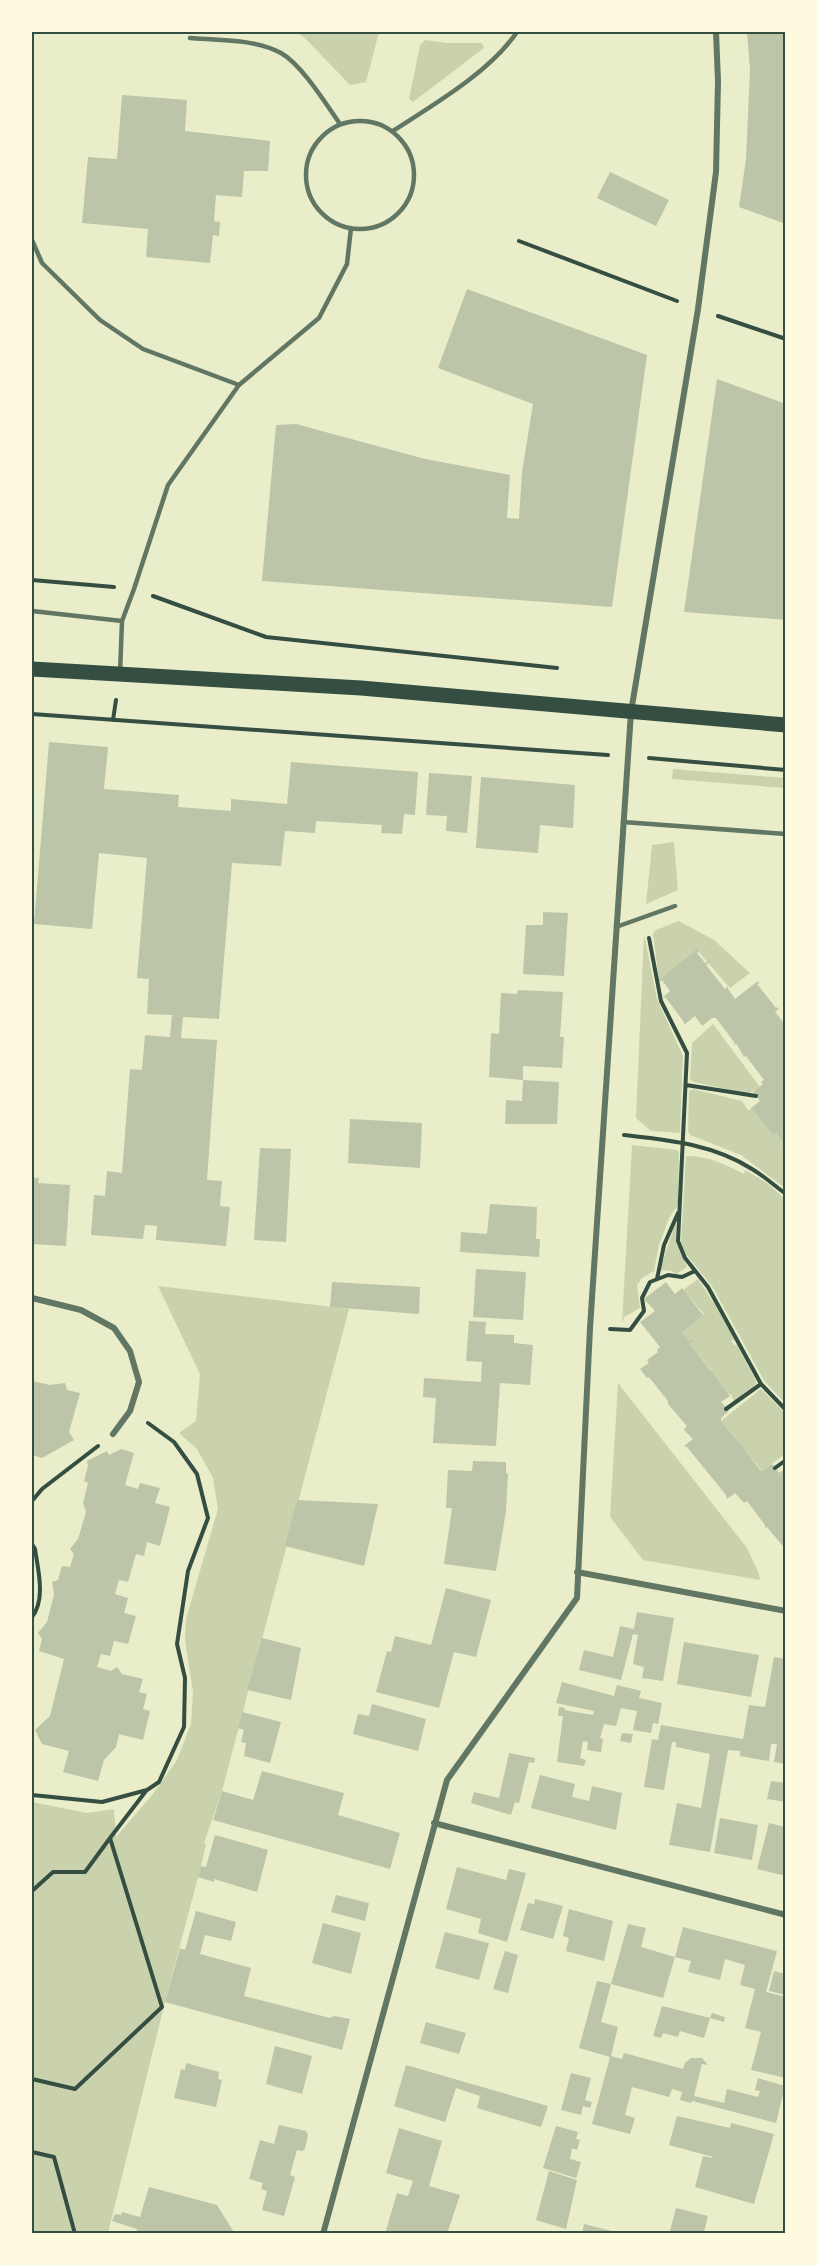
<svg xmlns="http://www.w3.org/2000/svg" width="817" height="2265" font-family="'PT Sans',sans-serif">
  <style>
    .green { fill: #cad2ad }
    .building { fill: #bcc5a7 }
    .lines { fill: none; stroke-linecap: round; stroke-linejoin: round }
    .path { stroke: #344e41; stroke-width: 4 }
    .service { stroke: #617663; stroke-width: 4.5 }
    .minor { stroke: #617663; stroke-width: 6 }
    .primary { stroke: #344e41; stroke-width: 15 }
    .neatline { fill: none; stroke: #344e41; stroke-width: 2 }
  </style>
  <rect width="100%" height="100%" fill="#e9edc9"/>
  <path class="green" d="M295,32H379L366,82L350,85L304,37Z
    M425,40L448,43H482L484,48L413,102L409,99L420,45Z
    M673,769L785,778V788L672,779Z
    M674,842L678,890L646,904L652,845Z
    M679,921L714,940L750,973L730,988L697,950L659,980L653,934L656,930Z
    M644,934L657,999L683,1056L680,1133L651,1131L636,1118Z
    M713,1024L760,1087L748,1094L694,1082L690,1079L692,1043Z
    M693,1089L742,1101L748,1110H753L771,1133L772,1136L776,1133L784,1144L780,1147L785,1151V1188L741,1155L690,1135L688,1131L689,1091Z
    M632,1145L677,1150L679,1152L678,1205L669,1218L659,1245L654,1271L642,1278L637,1285L640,1308L624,1317L622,1323Z
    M686,1156C709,1156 724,1164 744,1174L745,1170L767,1183L785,1199V1403L765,1382L712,1286L685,1253L681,1242Z
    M676,1221V1243L687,1267L676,1274L672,1271L660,1270Z
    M698,1279L715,1305L734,1339L731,1341L734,1345H737L756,1381V1384L734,1401L731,1394H729L709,1370L711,1368H709L690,1344L691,1341H689L682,1333L704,1314L683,1290Z
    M158,1286L349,1309L222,1791L204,1843L206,1844L201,1866L165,2002L108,2233L32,2234V1802L87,1813L114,1809L116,1837L153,1794L177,1760L191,1724L193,1692L185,1640L186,1619L218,1509L213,1478L197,1449L179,1433L196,1421L200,1374Z
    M618,1383L747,1548L759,1574L760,1580L643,1560L610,1517Z
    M761,1389L785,1413V1454L762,1471L721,1421Z"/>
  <path class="building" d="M747,32H786V224L739,207L746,159L750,70Z
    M122,95L187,100L185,131L270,141L268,171H244L242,197L216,195L214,221L220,222L219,236L213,235L210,263L146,257L148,229L82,223L88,157L117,159Z
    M610,172L669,200L656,226L597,198Z
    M467,289L647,355L612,607L262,581L276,425L296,424L425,459L510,475L507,518L519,519L522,472L533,404L438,368Z
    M717,379L786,404V620L684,612Z
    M49,742L108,747L104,789L179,795L178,807L231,811V799L287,804L291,762L418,772L415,815L404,814L402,834L381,833L382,825L316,821L315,833L285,831L281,866L232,863L219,1019L183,1017L181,1038L217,1040L207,1180L222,1181L220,1206L230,1207L226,1246L156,1240L157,1226L145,1225L143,1239L91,1235L94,1195L105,1196L107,1171L122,1173L130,1069L142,1070L145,1035L170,1037L172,1015L147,1014L149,979L137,978L147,858L99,853L92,929L34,924Z
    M429,773L472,776L467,833L446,831L447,816L426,815Z
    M481,777L575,785L573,828L540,825L538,853L476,848Z
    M543,912L568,913L564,976L523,974L526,925H543Z
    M697,949L699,951L697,953L705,963L711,960L706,965L725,989L728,986V989L735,999L758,981L759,983L757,984L776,1008L777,1007L779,1009L775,1012L784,1023L786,1021V1151L780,1147L784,1144L776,1133L772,1136L771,1133L753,1110L750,1109L760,1101L753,1092L763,1084L761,1082L764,1080L746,1056L744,1057L736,1043L734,1045V1042L716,1018H712L702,1026L695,1016L684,1025V1022L666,998L663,997L670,991L662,980L660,982L659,980Z
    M518,990L563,992L560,1037H564L562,1068L523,1066V1080L489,1077L491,1033L499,1034L501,993L517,994Z
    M523,1080L559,1082L557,1124H505L506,1100L522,1101Z
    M350,1119L422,1123L420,1168L348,1163Z
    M260,1148L291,1149L286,1242L254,1240Z
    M32,1178H39L38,1183L70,1185L66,1246L32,1244Z
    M490,1204L537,1207L536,1239H540L539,1257L460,1252L461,1232L487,1234Z
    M476,1269L526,1272L523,1320L473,1317Z
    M332,1282L420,1287L419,1314L330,1307Z
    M666,1282L675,1294L682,1288L703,1315L682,1333L689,1341L694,1339L690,1344L730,1396L721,1402L729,1411L721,1418V1421L740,1444L743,1445L742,1446L760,1470L762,1471L772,1464L779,1473L786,1468V1550L767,1527L765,1528V1525L747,1501L744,1503L735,1493L727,1499L726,1495L687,1447L684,1446L693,1439L685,1431L684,1429L687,1426L668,1404V1401L649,1377L647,1378L640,1369L649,1363L647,1360L658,1352L657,1350L660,1347L640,1322L655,1311L644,1299Z
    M469,1321L486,1322L485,1334L514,1335V1343L533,1345L530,1385L500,1383L496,1446L433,1443L436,1398L423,1397L424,1378L481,1382L482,1362L466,1361Z
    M32,1381L50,1385L65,1383L67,1390L80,1393L69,1432L74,1440L42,1458L32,1455Z
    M121,1449L134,1453L125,1485L138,1489L140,1483L160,1488L155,1503L170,1507L160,1546L147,1542L144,1556L136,1554L128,1582L119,1580L115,1594L128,1598L124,1613L136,1616L128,1644L114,1641L110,1656L101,1654L97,1667L111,1671L117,1667L122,1674L143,1679L139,1692L147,1694L143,1709L150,1711L143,1740L119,1734L116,1747L104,1760L98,1781L63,1772L69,1751L42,1744L35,1730L50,1716L64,1659L39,1651L42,1639L38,1633L47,1622L54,1595L52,1582L58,1580L62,1566L70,1567L74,1554L70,1549L78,1539L86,1512L83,1503L88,1483L84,1481L88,1466L87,1461L107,1451L109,1455Z
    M473,1461L506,1462V1473L508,1474L506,1511L496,1571L444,1564L452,1508H446L448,1470L472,1471Z
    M297,1500L378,1504L364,1566L285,1546Z
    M446,1588L491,1600L476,1657L454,1652L439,1708L376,1692L387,1651L391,1652L395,1636L431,1645Z
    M637,1612L674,1618L663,1681L642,1678L644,1667L633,1664L638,1635L633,1634L621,1680L579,1670L584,1650L613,1657L620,1626L634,1629Z
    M262,1638L301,1648L291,1700L247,1690Z
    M684,1642L759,1655L751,1697L677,1684Z
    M774,1657L786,1659V1764L774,1762L777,1744H771L769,1761L740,1756V1751L728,1750L710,1852L669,1845L677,1803L701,1808L710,1754L676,1747V1742H672L664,1790L644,1787L652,1739L658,1740L661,1725L743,1739L749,1705L765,1707Z
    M562,1682L614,1696L617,1685L641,1691L639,1698L662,1703L658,1724L653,1723L651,1733L633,1730L637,1711L621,1708L616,1726L604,1724L600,1738L603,1739L601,1752L587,1750L588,1742L583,1741L580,1758L586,1760L584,1766L557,1762L563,1716H558L559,1707L565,1708L564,1710L593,1715L594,1711L556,1703Z
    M372,1704L426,1719L418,1751L353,1734L358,1714L369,1716Z
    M242,1712L281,1722L270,1763L244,1756L246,1743L241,1742L244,1730L238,1728Z
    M622,1733L633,1734L631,1743L620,1741Z
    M509,1753L535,1758L534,1763L529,1762L519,1803L515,1802L511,1815L471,1803L474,1792L499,1798Z
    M262,1771L344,1793L338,1815L400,1833L390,1869L213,1820L222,1791L253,1800Z
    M540,1775L575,1784L572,1797L589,1801L592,1786L622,1793L616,1830L531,1808Z
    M771,1781L786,1783V1802L767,1799Z
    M720,1818L758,1825L752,1860L714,1853Z
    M769,1823L786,1827V1876L757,1869Z
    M215,1835L268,1850L257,1892L214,1879V1882L198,1877L201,1866L206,1867Z
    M457,1867L506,1880L509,1869L526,1873L507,1942L478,1933L481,1919L446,1909Z
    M336,1895L369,1903L365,1921L331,1912Z
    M535,1899L563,1906L553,1939L520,1930L528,1903L534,1904Z
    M569,1909L613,1921L604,1961L566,1951L569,1938L563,1936Z
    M196,1911L236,1922L231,1941L205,1935L200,1954L251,1968L244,1996L330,2018L334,2016L350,2019L342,2050L165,2002L180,1948L185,1950Z
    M323,1923L361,1933L351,1974L312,1963Z
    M628,1924L646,1928L641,1947L675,1957L663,1998L611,1984L601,2022L618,2027L611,2056L622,2059L624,2053L683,2069L685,2063L691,2058H702L708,2065L702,2064L694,2096L724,2103L727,2089L758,2097L760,2091L755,2090L758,2078L785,2086L776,2123L692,2101L691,2103L680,2100L682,2092L672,2089L669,2097L632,2087L625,2115L635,2118L630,2134L592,2124L610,2057L579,2048L597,1981L611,1984Z
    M683,1927L777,1951L766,1992L786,1997V2078L751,2070L761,2032L745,2028L755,1989L740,1985L745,1965L725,1959L720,1980L688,1972L691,1961L675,1957Z
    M445,1932L489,1943L479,1980L435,1968Z
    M505,1951L518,1955L508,1993L493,1989Z
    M774,1971L786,1974V1995L769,1991Z
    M662,2006L710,2018L704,2038L680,2031L678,2037L663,2033L661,2038L653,2036Z
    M712,2013L725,2017L724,2022L710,2018Z
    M426,2022L466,2033L459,2054L420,2043Z
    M275,2046L312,2056L302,2094L266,2084Z
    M186,2063L219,2072L218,2079L222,2080L216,2107L174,2098L181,2069L185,2070Z
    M406,2065L548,2106L541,2127L477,2108L480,2096L456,2088L445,2122L394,2106Z
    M571,2073L591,2078L585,2100L592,2102L590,2108L583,2106L581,2115L561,2110Z
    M677,2116L730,2128L731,2123L774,2134L754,2204L695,2187L703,2156L712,2158L713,2157L669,2145Z
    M279,2125L306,2131L308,2135L305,2149L302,2151L297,2150L290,2175L295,2177L284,2216L262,2210L267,2191L261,2189L263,2183L249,2179L260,2140L274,2144Z
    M556,2126L578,2132L576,2139L580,2140L577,2150L572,2148L570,2159L581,2162L576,2178L543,2168Z
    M399,2128L442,2141L429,2186L460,2195L447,2234H385L397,2193L408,2196L413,2181L386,2173Z
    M549,2171L577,2180L566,2229L536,2220Z
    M149,2187L217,2205L235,2234H136L137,2229L112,2221L115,2214L121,2215L122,2212L140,2217Z
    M676,2208L708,2216L704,2232L709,2234H669Z
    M584,2224L620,2233V2234H582Z"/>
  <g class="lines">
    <path class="path" d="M519,241L677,301
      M718,316L786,339
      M32,580L114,587
      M153,596L266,637L557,668
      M32,714L608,755
      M113,720L116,700
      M649,758L786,770
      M649,938L661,1001L687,1053L678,1241L685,1258L708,1287L761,1384L786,1410
      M686,1085L756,1096
      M624,1135C668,1140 713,1144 752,1169C764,1176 775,1186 786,1194
      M657,1279L664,1245L678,1213
      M610,1329L630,1330L644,1311L642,1298L650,1282L668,1275L682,1277L695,1271
      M726,1409L761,1384
      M775,1468L786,1460
      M32,1501L42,1489L98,1446
      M32,1544L35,1549C38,1570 46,1599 32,1617
      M32,1795L102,1802L147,1790L159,1782L184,1727L185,1678L177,1644L188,1571L208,1518L197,1474L174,1442L148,1423
      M110,1838L146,1791
      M32,1891L53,1872H85L110,1838L162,2007L75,2089L32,2079
      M32,2152L54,2157L75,2234"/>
    <path class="service" d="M190,38C218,40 255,39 281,53C302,65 326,104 340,124
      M306 175a54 54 0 1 1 108 0a54 54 0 1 1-108 0Z
      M393,131C433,105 490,72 517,32
      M32,240L42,263L100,320L143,349L239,385
      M32,611L122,621
      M120,673L122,621L134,589L168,485L239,385L319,318L347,264L351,228
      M623,822L786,834
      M616,927L675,906"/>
    <path class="minor" d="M32,1298L81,1310L114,1328L130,1351L139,1382L130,1411L113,1434
      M577,1572L786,1611
      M434,1823L786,1915
      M323,2234L447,1780L577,1598L590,1328L631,712L698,309L716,172L718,81L716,32"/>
    <path class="primary" d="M32,669L361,688L786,725"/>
  </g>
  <rect width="817" height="2265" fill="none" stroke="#fefae0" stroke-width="66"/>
  <rect x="33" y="33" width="751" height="2199" class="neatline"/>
</svg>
